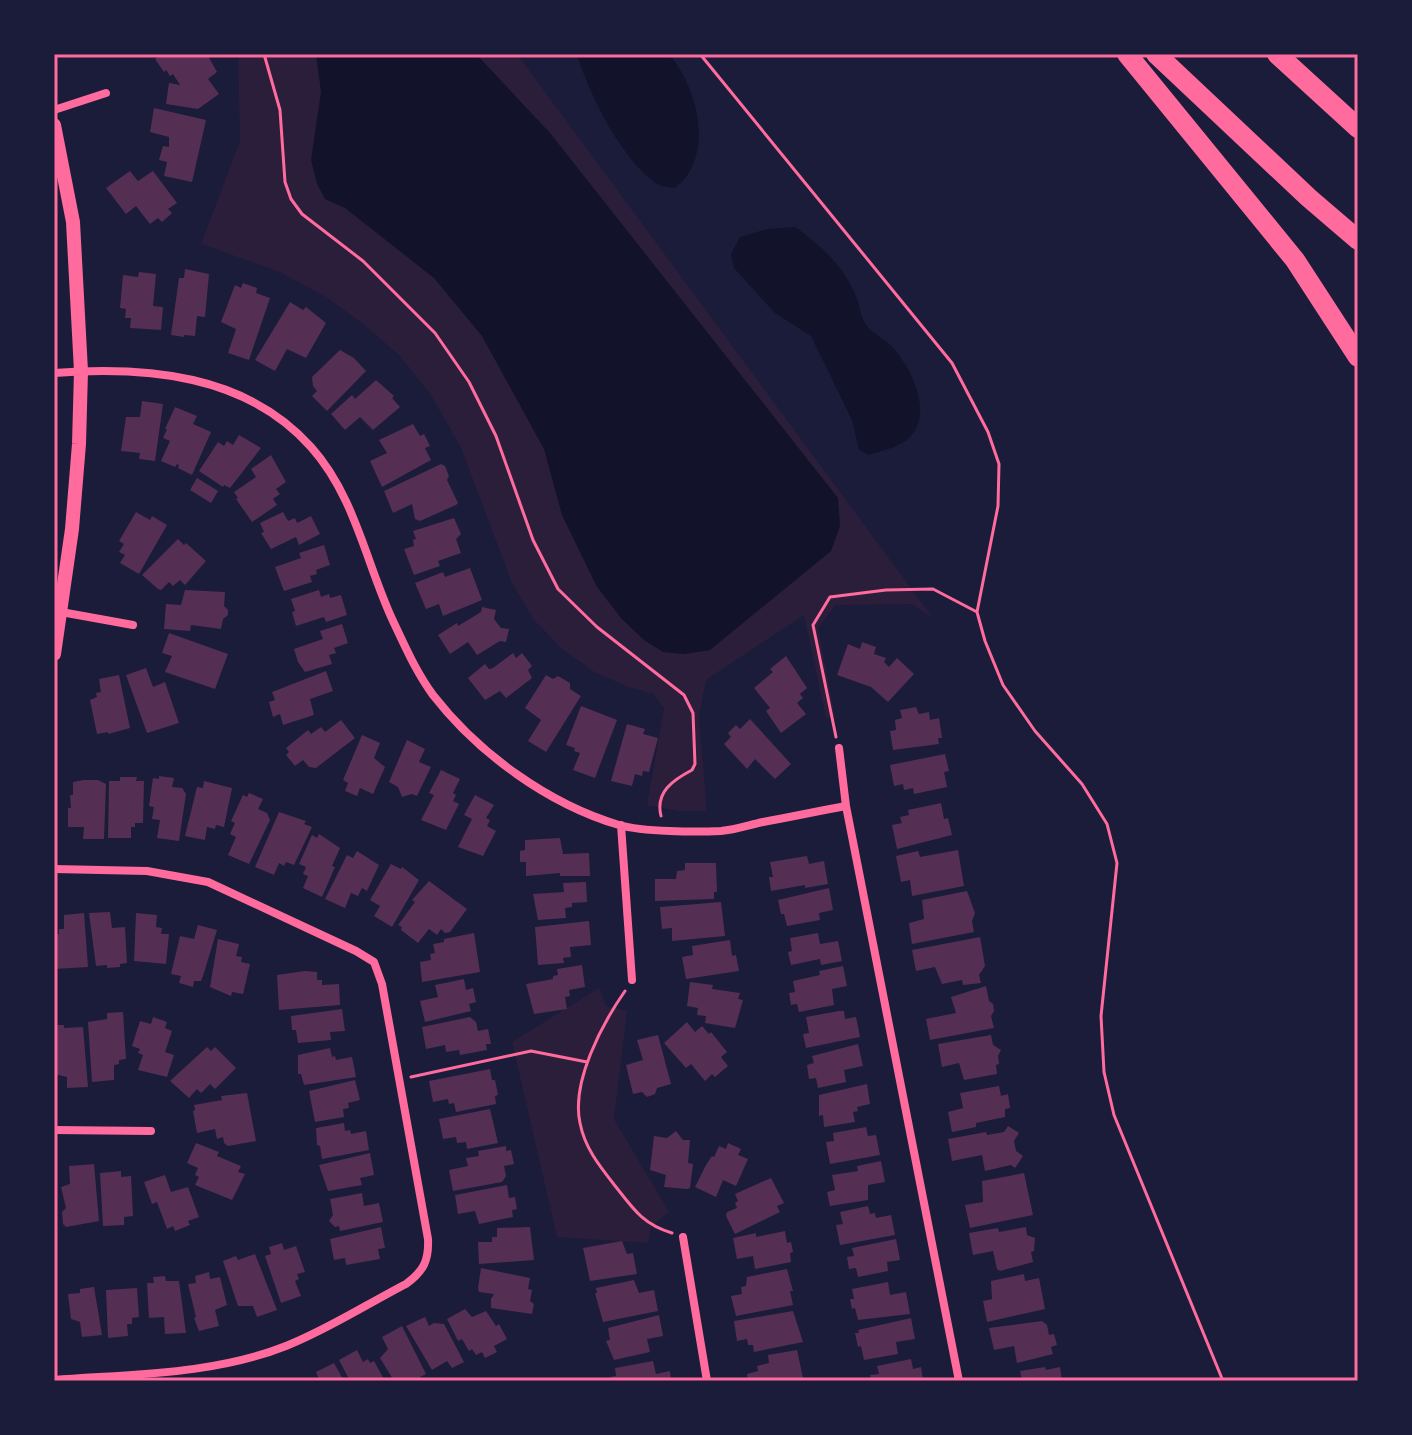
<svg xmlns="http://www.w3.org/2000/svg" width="1412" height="1435" font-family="'Work Sans',sans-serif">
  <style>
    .green { fill: #2a1e3b }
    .water { fill: #12122b }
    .building { fill: #542f53 }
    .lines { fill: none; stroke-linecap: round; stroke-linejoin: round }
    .path { stroke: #ff6b9d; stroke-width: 3 }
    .minor { stroke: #ff6b9d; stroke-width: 8 }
    .tertiary { stroke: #ff6b9d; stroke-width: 14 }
    .motorway { stroke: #ff6b9d; stroke-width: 20 }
    .neatline { fill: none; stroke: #ff6b9d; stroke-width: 3 }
  </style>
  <rect width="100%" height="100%" fill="#1b1b3a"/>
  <path class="green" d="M238,54H517L933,618L912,604L836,605L818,628L835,716L826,718L804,615L706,680L699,717L707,811H678L647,805L664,708L653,694L626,686L594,672L561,648L534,620L512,583L461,448L431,395L400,356L362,323L326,297L280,272L201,244L240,141Z
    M599,988L606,1006L627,1011L614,1119L669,1212L651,1227L648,1243L557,1237L512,1042Z"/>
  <path class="water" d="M316,54H476L550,133L838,498L840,526L831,551L710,650L684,654L663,652L644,640L621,618L597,587L562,515L544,449L482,336L434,278L345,208L325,199L317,184L311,160L321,92Z
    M577,54H669C694,84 711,138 688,174C685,179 679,184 675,188C669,187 662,187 657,184C621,159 589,94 577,54Z
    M795,227C821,245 843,266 856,296C860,305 860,316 866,325C874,335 886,339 894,349C914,372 936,420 904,442C895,448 880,451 869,455L859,450L852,420L811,336L775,313L734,268L731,254L740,237L767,229Z"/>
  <path class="building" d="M162,54H207L217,72L208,79L219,94L198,109L166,104L169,83L180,85L173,74L170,76L166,70L164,72L155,59Z
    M154,108L206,120L192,182L164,176L167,162L159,160L163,146L169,147V137L150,132Z
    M130,171L138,181L153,171L177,203L168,209L172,213L162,222L158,218L150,224L136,206L126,214L106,188Z
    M185,269L209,274L205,317L197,316L195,336L184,335V337L171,335L179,278H184Z
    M139,272L156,274L153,306L163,307L161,330L130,328L131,318H125L126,309L120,308L123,275L138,277Z
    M243,283L257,288L256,293L270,298L249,360L228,353L236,329L221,322L235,285L241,288Z
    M290,302L303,310L306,307L326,323L306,358L287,349L275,371L255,360Z
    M340,350L354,358L366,371L327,411L312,396L317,391L313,386L312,377Z
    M376,380L394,396L392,398L400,407L373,430L360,417L345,430L331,414L352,395L355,399Z
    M142,401L163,404L155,461L139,459L140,453L121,451L126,417H140Z
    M175,407L197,416L193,424L211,432L192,475L178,468L179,465L177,464L175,467L161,461L170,441L163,438L167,429H165Z
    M413,424L420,436L424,434L430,446L425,448L431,460L382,487L370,461L387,453L379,440Z
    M239,435L261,448L230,488L224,485L223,487L199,471L218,442L224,446L227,441L233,445Z
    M271,455L286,482L276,489L280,494L273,499L277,505L252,522L236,499L238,498L234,492L256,477L251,469Z
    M441,464L445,466L449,476L447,480L458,503L456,505L420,521L415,519L412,504L393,513L384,491Z
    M197,478L218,491L211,503L190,490Z
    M136,512L150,520L152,516L167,525L139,574L120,563L125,555L119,552L124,544L119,541Z
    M283,512L288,521L295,518L297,523L311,516L320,534L299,545L296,537L271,549L261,533L264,532L260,523Z
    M454,518L461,534L456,539L461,553L438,561L440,566L414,575L404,549L414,546L413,540L416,539L413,531Z
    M178,539L184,545L186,543L206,561L185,585L180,580L173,586L169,582L161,590L158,589L142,575Z
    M324,545L330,565L316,570L317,574L310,576L312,582L284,591L275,567L301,558L299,553Z
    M470,568L482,600L443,616L439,604L426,609L415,583L443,572L445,577Z
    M185,590L225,592L224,606L228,610V615L223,619L221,629L191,625L190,631L164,629L166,604L181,605Z
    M319,590L321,597L329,594L330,598L341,595L347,615L326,622L324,617L296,626L292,612L295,611L291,599Z
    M482,607L496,610L494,619L501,628L509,629L506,642L500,641L477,655L468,642L450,654L438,635L457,623L458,626L481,612Z
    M342,624L348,643L334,648L336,653L329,655L332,664L305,672L298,662L294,649L323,639L320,631Z
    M169,633L228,654L215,689L165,672L172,656L162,653Z
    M862,642L876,647L874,654L886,658L884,662L889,667L897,658L914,674L888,702L871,687L837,675L848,644L860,649Z
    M513,653L516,658L522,653L532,666L528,670L532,678L506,698L500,691L485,700L468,678L485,664L489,669L493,668Z
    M786,656L807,688L800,694L803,698L797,703L806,714L781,733L766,711L770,708L754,688L773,672L770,669Z
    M146,668L153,687L165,682L179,723L147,733L126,675Z
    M326,671L333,691L310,699L314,715L283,725L280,714L273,717L269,702L275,700L272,692Z
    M119,675L130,728L108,734V732L97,734L90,700L97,697L96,693L101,692L99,679Z
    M546,675L553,679L558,676L570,683V689L581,696L546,752L528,741L541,720L525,708Z
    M581,706L617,720L595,778L573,770L580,753L574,751L575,748L566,745Z
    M916,707L919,714L929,712L930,720L939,718L942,738H938L939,744L893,750L890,731L896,730L895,720L902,718L900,710Z
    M750,719L791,764L775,779L755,759L747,769L724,744L731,737L728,733L736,725L740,729Z
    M341,720L355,738L316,768L309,767L303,760L295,766L286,755L289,752L286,748L308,730L311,734L321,727L325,732Z
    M627,724L645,729L643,734L658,738L649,772L643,771L642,776L635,774L632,786L611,781Z
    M362,735L380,743L374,758L385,767L373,794L360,788L357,796L345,791L348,783L343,780Z
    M407,740L425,749L419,762L431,767L417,796L412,794L402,797L398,787L389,782Z
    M945,754L949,771L944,772L947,787L914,794L913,788L904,790L903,784L894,786L890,765Z
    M441,770L460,779L453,793L456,795L453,801L459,804L446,830L421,820L434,795L429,793Z
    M159,776L174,778L172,787L182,788L186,794L179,841L157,838L160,820L152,819L154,807L149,806L153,778L159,779Z
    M120,777H137L136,781H144L143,823H135V827H131V838H108L109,781H120Z
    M84,780H98L106,784L104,839H83L84,827H68V808H71L70,795H73V782Z
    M204,781L232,788L224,827L216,825L215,829L207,827L205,840L185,836L197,787L203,788Z
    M249,793L263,799L258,809L267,813L270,820L249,864L228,855L236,837L230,834L235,823L231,821L243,795L247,797Z
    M475,795L494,805L486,818L490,820L487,826L496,831L483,856L458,847L472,819L464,815Z
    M941,803L944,819L948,818L952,835L897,849L892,825L902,823L900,817L909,815L908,810Z
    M279,812L306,821L304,824L312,827L294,865L286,862L284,866L279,863L274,875L255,867Z
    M319,834L340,848L332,866L335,867L322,897L303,888L308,876L303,874L306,867L299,864L312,835L317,838Z
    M560,838L563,854L589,853L590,876H560V873L526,876V862H520V851L525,850V840Z
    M958,850L964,886L912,896L910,880L901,882L896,856L918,851L920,857Z
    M357,851L379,865L367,891L362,888L358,896L351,893L345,908L325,899L347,855L353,858Z
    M807,856L809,864L824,861L828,884L805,888V885L771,891L769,877H773L770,862Z
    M685,863H716L717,892H714V899L655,901V879H676L677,871L685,870Z
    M391,864L401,869L402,867L419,880L392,927L374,916L380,906L370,900Z
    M429,881L467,909L450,932L445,933L441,929L437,935L429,929L418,943L401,930L402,927L398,925L415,902L412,900Z
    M586,882L587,902L572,903V907L565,908L566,918L538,920L533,894L564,892L563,883Z
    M829,888L833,910L819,913L820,920L787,926L784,914H781L778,900Z
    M967,891L975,913L972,921L974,932L912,944L909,923L924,919L922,900Z
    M721,902L725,936L672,941V928L662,929L660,907Z
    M110,912L112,928L125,927L127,963L120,964V967L107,968V965L96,966L89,913Z
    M84,913L88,967L55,969L54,935L59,934V929H64V915Z
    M136,913L157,915L156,927L162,928L161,934H169L166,964L134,961Z
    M589,921L591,945L570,947L571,957L563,958L564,963L538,965L535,927Z
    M198,925L217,930L203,976L201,981H194L193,987L179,983L181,976L171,974L180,936L194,939Z
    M474,933L480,972L422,982L420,962L431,960L430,954L435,953L433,944L444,942V939Z
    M818,933L820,944L838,941L842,961L821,965L820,959L791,965L788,952L792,951L790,938Z
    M980,937L985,966L979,975L981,983L963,985L962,980L942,984L935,967L916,971L912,950Z
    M218,939L239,944L236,956L242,957L241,962L250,964L243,994L232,992L231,996L210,987Z
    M730,940L732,956L736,955L739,971L686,979L682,957L693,955L692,946Z
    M582,965L585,987L569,990L570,996L565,997L567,1009L534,1014L526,984L553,979V976L558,975L557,969Z
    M843,966L847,986L832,989L834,1005L799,1012L797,1004L791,1005L789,993L795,992L793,981L820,975L819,971Z
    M305,971L317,972V980H322V985L339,984L340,1005L279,1010L277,975Z
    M464,979L466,990L473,988L476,1002L469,1004L471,1011L425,1022L420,1001L438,997L435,985Z
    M690,982L713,985L712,989L740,993L738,999L743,1000L735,1028L705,1023L706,1016L697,1015L698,1008L687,1006Z
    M986,986L989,1001L993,1004L994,1011L991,1016L994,1028L930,1040L926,1019L956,1013L951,997Z
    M342,1009L345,1031L330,1032L331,1040L298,1043L296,1030H292L291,1016Z
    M839,1011H844L845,1019L856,1017L860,1037L806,1048L803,1034L809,1033L806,1017Z
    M123,1012L126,1059L119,1060V1064L114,1065V1080L92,1082L88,1022L107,1019V1013Z
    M153,1017L167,1022L165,1028L172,1031L165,1052L174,1055L167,1077L138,1070L143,1055L138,1053L140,1049L132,1046L140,1021L151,1024Z
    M470,1017L476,1022L478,1031L488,1029L491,1044H486L487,1050L460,1055L459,1050L446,1052L445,1045L426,1049L422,1027Z
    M687,1022L695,1032L702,1026L709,1034L711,1032L727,1052L721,1057L728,1066L715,1077L712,1074L705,1081L691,1064L686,1068L664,1043Z
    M54,1025H64V1028L83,1027L88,1087L67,1088V1077L54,1074Z
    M658,1035L671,1084L657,1088L655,1094L647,1097L642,1092L633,1094L626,1065L643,1060L637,1040Z
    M991,1035L993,1045L1001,1050L998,1056L999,1064L996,1065L997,1074L964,1080L959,1063L942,1067L938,1044Z
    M858,1044L863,1066L844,1070L846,1082L818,1088L816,1078L809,1079L807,1065L814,1063L812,1056Z
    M207,1047L211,1051L215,1047L236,1068L215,1089L210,1084L201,1093L197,1089L189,1098L170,1081Z
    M330,1048L332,1057L335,1056L336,1060L352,1057L356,1077L304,1085L301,1074H298V1055Z
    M490,1069L492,1080H495L498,1095L495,1096L496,1104L456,1112L454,1103L449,1104L448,1099L433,1102L429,1081Z
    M355,1080L360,1100L348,1103L349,1108L343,1109L344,1117L315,1122L309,1091Z
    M867,1084L870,1104L857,1107L858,1111L853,1112L855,1122L824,1127L823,1115L819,1116V1095Z
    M999,1086L1001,1096L1008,1094L1010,1108L1005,1109V1117L976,1123V1127L952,1132L948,1112L963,1108L960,1093Z
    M247,1093L256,1141L228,1146L224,1143L223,1137L217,1139L215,1129L197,1133L193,1111L195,1110L194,1105L222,1100L221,1096Z
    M490,1109L498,1143L467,1149L466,1142L457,1143L456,1137L443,1139L439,1119Z
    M344,1123L345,1131L350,1130L351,1134L366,1131L369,1150L322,1159L320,1146L317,1145L316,1128Z
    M1008,1126L1019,1133L1014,1141L1016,1151L1023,1156L1015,1168L1011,1165L985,1171L982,1155L952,1161L948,1139L986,1132L987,1135L1004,1132Z
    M866,1127L868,1136L876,1135L880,1155L830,1164L826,1142L834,1141L833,1133Z
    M676,1131L683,1140H690L688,1163L693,1164L690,1188L687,1189L664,1187L666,1175L650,1170L654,1136L667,1138Z
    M196,1143L219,1152L217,1156L241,1166L238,1172L245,1174L232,1200L195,1185L199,1177L195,1175L198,1168L187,1163Z
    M728,1143L741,1149L738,1155L748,1159L736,1186L723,1180L716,1197L695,1187L706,1165L712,1156L714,1157L719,1146L726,1149Z
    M506,1146V1151L511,1150L514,1164L504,1166L506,1176L502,1182L453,1191L449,1170L468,1166L466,1158L479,1156L478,1151Z
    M370,1153L374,1175L360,1178L362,1185L328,1191L319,1165Z
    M881,1161L885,1182L868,1185V1200L830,1206L827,1192L835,1190L832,1175L858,1171L857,1166Z
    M94,1164L99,1221L66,1227L63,1224L62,1212L66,1208L61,1187L70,1184L69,1166Z
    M121,1171V1177L131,1176L133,1216L124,1217V1225L103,1226L100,1173Z
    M1024,1173L1033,1215L970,1228L965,1205L983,1202L982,1181Z
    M165,1175L171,1192L188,1187L199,1217L188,1221L190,1225L175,1231L173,1226L167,1229L157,1202L152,1204L144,1182Z
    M771,1178L784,1203L777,1206L780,1212L735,1234L726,1216L727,1212L737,1208L735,1203L738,1201L735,1194Z
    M507,1185L509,1198L515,1197L517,1209L512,1210L513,1217L479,1224L475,1211L458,1214L455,1195Z
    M362,1193L364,1206L379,1203L383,1222L340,1231L339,1226L335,1227L329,1221L333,1215L330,1199Z
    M868,1206L870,1214L875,1213L876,1218L891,1215L895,1235L840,1245L836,1225L843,1224L840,1212Z
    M381,1227L385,1248L378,1249L380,1259L346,1265L345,1258L334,1260L330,1239Z
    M530,1227L534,1260L479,1264L478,1242H492V1237H497V1228Z
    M1026,1227L1027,1235L1035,1238L1034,1251L1031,1252L1033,1262L1000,1271L997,1269L993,1251L973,1255L969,1233L998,1228L999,1232Z
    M785,1231L787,1243L791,1242L793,1252L790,1253L791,1262L755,1269L753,1256L737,1259L733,1238L756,1233V1237Z
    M896,1239L900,1260L887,1262L888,1271L858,1277L856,1268L849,1269L847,1257L854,1256L852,1248Z
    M622,1241L627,1254L633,1253L637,1274L590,1281L583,1248Z
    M282,1243L284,1250L296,1246L305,1272L297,1274L299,1279L295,1281L301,1296L281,1303L265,1256L271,1254L269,1247Z
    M255,1254L277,1310L257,1317L253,1306H238L223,1261L236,1256L238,1260Z
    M481,1268L530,1278L528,1289L532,1290L530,1301L534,1304L532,1314L491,1308V1299L494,1294L479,1292L478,1288Z
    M787,1269L793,1291H790L793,1305L736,1316L731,1296L742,1294L741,1287L746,1286L747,1277Z
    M209,1272L210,1279L220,1277L227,1305L215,1310L219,1326L199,1331L194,1318L196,1317L188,1284L196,1283L195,1276Z
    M1024,1274L1025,1281L1039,1278L1045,1309L987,1322L983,1301L992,1299L991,1281Z
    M165,1276L166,1281H179L186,1333L165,1334L164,1317L149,1318L147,1283H154L153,1277Z
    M634,1280L639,1293L654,1290L658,1311L603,1322L595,1293H597L596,1288Z
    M888,1282L890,1295L906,1292L910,1314L858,1320L855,1308L852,1309L850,1299H854L852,1289Z
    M94,1287L102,1335L82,1337L80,1322L71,1319L68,1294L80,1293V1289Z
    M137,1288L139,1317L132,1318V1324H127L128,1336L108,1338L106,1290Z
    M465,1309L472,1317L486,1311L496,1326L499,1324L507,1339L494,1346L497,1352L485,1358L482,1352L476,1355L472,1349L469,1351L462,1339L458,1341L447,1319Z
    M793,1311L803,1342L754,1352L753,1345H748L747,1339L737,1341L734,1321Z
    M659,1315L663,1336L647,1339L650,1352L614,1360L606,1341L610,1340L608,1328Z
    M425,1317L429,1326L434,1323L444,1324L464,1362L452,1368L447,1361L432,1370L406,1326Z
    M911,1318L915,1339L896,1342L898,1354L864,1360L861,1346L858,1347L855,1333H859L858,1330Z
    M1042,1321L1047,1325L1049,1335L1054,1334L1057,1345L1051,1347L1053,1354L1017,1363L1014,1346L994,1350L989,1328Z
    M402,1326L426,1374L420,1377L422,1381H394L380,1358L388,1349L382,1337Z
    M357,1350L363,1362L368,1359L370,1363L374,1361L385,1381H350L339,1360Z
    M797,1350L803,1378H798L799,1381H748L747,1374L758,1371L757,1366L769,1363L768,1355Z
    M911,1359L913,1369L921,1367L923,1381H871L870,1375L879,1374L877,1366Z
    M653,1361L656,1374L670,1371L671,1381H611L610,1377L616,1376L615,1368Z
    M334,1363L344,1381H320L316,1372Z
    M1045,1367L1046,1370L1060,1367L1062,1381H1022L1020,1371Z"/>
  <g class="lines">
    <path class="path" d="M264,54L280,110L285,182L291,199L302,214L363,261L435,333L469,382L496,436L533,540L558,589L597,627L684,695L693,713L695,764L692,770C673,780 655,792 661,816
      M700,54L952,363L988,432L999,464L998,506L977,612L985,641L1003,685L1035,731L1082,784L1107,824L1117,863L1101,1016L1104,1072L1114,1115L1223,1381
      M836,737L813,625L830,597L886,590L933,589L977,612
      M625,991C602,1024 571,1082 580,1123C585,1149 601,1168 616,1187C634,1210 644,1225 672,1233
      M411,1077L531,1051L587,1062"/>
    <path class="minor" d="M54,110L106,93
      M54,373C146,366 246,374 311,447C355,496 366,563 393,621C405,646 416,672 433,695C478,753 548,804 619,825C643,832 696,832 721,831C735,830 749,825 763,822C791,817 818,811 846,806L959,1381
      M61,612L133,625
      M839,748L846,806
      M621,825L632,980
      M54,869L147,871L208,882L356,951L374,962L382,984L428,1239C429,1260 424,1271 406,1284C367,1304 327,1330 286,1346C213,1375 131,1374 54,1380
      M54,1130L151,1131
      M683,1237L707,1381"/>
    <path class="tertiary" d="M54,125L73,222L81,371L79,444L72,529L54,654"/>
    <path class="motorway" d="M1127,54L1295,260L1358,357
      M1156,54L1309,198L1358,240
      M1277,54L1358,128"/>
  </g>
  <rect width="1412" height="1435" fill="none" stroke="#1b1b3a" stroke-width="112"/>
  <rect x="56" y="56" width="1300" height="1323" class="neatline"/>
</svg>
